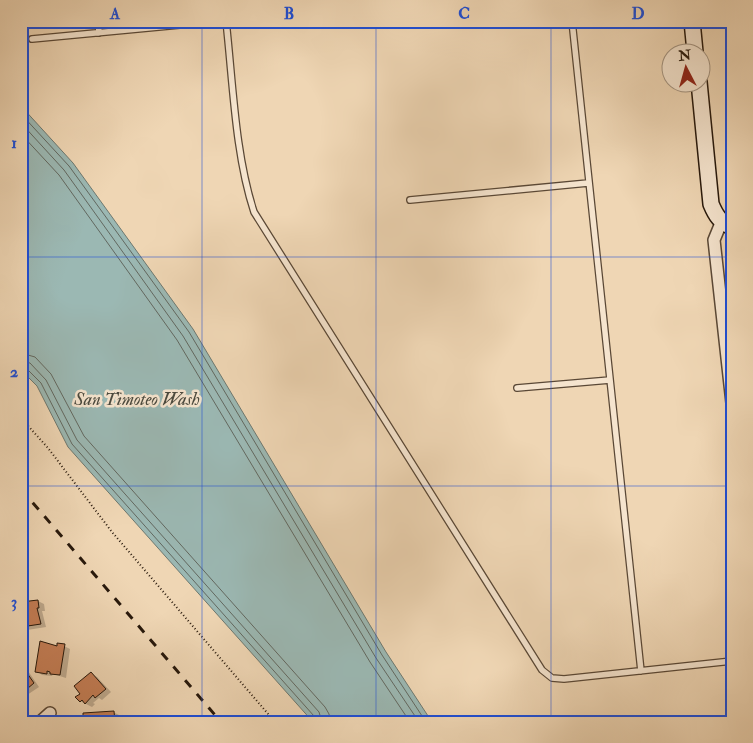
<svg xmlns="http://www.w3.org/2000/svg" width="753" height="743" font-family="'IM FELL Double Pica',serif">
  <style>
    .water { fill: #9bb8b3; stroke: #6d7870 }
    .shadow { fill: #0003 }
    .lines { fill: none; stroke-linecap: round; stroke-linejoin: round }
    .shore { stroke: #626860; stroke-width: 1 }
    .building { fill: #c57f57; stroke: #28190c }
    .service-casing { stroke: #5a4836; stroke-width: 8 }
    .minor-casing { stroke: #5a4836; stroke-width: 14 }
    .secondary-casing { stroke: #28190c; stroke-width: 18 }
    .path { stroke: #28190c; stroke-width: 2; stroke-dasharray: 1 2.5; stroke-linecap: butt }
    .service { stroke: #f5e4ce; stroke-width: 5.5 }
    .minor { stroke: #f5e4ce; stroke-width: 11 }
    .secondary { stroke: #f5e4ce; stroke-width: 15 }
    .rail { stroke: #28190c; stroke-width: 3; stroke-dasharray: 9 9; stroke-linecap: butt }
    .grid { fill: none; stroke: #1d4ed8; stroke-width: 1; stroke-opacity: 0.55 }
    .labels { text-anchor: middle; stroke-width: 5; stroke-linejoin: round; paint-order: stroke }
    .water-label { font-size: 18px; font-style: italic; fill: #4a493e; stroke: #f5e4ce }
    .neatline { fill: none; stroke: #1d4ed8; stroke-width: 2 }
    .grid-label { font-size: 16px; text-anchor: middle; font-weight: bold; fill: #1d4ed8 }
  </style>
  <rect width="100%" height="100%" fill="#efd6b4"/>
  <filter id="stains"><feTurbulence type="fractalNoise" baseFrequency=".004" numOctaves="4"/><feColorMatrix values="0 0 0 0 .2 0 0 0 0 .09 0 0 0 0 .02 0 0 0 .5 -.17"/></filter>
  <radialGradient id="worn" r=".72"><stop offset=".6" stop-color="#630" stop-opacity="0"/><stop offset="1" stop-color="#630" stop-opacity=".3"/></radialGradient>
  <path class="water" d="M21,106L73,163L193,329L386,652L432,722H313L68,447L37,386L21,370Z"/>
  <path class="shadow" d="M21,583L26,587L21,591Z
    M38,601L44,604L45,611H42L46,627L21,631V603Z
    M64,646L70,649L66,678L53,674L52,676L42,675L37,671Z
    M22,668L28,671L39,687L21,699Z
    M91,674L97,677L111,692L102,700L99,698L93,703L95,704L92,707L80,701L82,694Z
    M113,712L119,715L120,722H85Z"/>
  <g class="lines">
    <path class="shore" d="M21,114L69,166L189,332L382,655L426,722
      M21,123L64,170L183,336L376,658L419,722
      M21,134L59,175L177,340L370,662L410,722
      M21,353L35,357L51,374L84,436L325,707L329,714L330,722
      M21,361L30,363L46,380L77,440L319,712L322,722
      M21,367L26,368L41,383L72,444L314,716L316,722"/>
  </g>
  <path class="building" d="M38,600L39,608H37L41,624L21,627V602Z
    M40,641L57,646V643L65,644L60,675L50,674V672L47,671V674L35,672Z
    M22,666L34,683L21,694V667Z
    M91,672L106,689L95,698L93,695L85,704L82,700L80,702L75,697L80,694L74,686Z
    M114,711L115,722H83V713Z"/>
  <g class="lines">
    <g class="service-casing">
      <path id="service" d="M98,21L99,33
        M226,21C233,83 235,154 254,212L542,670L552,678L564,679L732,661
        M572,21L641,671
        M32,39L222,21
        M410,200L588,183
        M517,388L610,380"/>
    </g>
    <g class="minor-casing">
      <path id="minor" d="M721,223L714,240L732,403
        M40,722L50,713"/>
    </g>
    <g class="secondary-casing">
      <path id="secondary" d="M692,21L695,52
        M699,82L711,204C716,216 720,222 732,227"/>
    </g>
    <path class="path" d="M21,418L48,448L112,532L275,722"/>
    <use href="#service" class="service"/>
    <use href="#minor" class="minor"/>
    <use href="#secondary" class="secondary"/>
    <path class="rail" d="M21,489L221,722"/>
  </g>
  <path class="grid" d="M202,21V722M376,21V722M551,21V722M21,257H732M21,486H732"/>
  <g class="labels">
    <g class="water-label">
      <text x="137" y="405">San Timoteo Wash</text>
    </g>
  </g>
  <rect width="753" height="743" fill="none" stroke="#efd6b4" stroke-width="55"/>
  <g transform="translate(686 68) rotate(354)"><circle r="24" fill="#f5e4ce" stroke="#a39380"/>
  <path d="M0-4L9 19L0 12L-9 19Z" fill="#8f2418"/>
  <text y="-8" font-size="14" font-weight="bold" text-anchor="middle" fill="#28190c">N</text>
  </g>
  <rect x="28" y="28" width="698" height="688" class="neatline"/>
  <g class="grid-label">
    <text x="115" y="19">A</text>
    <text x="289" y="19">B</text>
    <text x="464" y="19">C</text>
    <text x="638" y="19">D</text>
    <text x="14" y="148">1</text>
    <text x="14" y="377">2</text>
    <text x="14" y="607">3</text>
  </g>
  <rect width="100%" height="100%" filter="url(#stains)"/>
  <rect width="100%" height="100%" fill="url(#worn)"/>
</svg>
